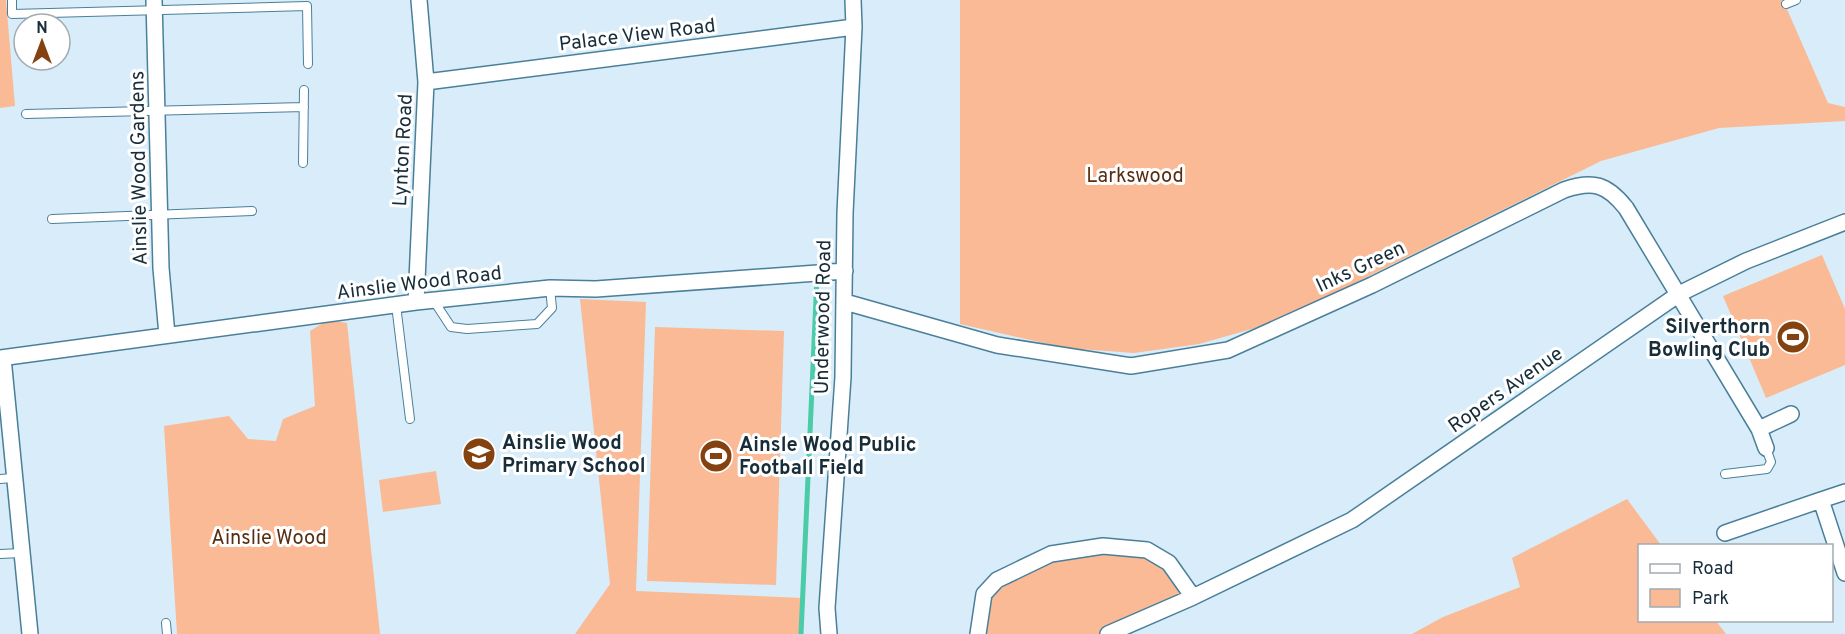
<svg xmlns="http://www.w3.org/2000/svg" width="1845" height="634" font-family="Overpass,sans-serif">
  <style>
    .green { fill: #f9ba95 }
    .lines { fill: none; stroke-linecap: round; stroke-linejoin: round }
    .stream { stroke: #4bcba8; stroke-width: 5 }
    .lane-casing { stroke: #4a7f9a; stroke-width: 10 }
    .street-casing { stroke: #4a7f9a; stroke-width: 18 }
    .lane { stroke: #fff; stroke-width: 8 }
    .street { stroke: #fff; stroke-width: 15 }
    .labels { text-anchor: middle; stroke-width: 6; stroke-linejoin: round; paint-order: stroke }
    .street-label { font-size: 20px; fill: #172d39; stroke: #fff }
    .park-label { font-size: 20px; fill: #582e12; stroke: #fff }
    .poi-label { font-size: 20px; font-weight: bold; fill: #172d39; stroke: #fff; text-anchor: start }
  </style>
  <rect width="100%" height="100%" fill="#d8edf9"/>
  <path class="green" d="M0,0H6L15,106L0,108Z
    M960,0H1783L1828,103L1845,107V121L1719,128L1601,161L1276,322L1199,344L1134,353L1066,348L960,324Z
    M1822,255L1845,309V365L1766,398L1723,296Z
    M580,299L646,302L636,591L803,598L801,634H575L610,584Z
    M328,320L347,323L380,634H177L164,426L229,416L248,439L276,441L283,419L315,406L310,331Z
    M655,327L784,331L776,585L647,581Z
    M436,471L441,504L383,512L379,480Z
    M1627,499L1661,545L1640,546V620L1716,621L1726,634H1412L1443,617L1520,587L1512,558Z
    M1147,550L1193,597L1108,634H978L984,594L1051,554Z"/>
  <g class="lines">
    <path class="stream" d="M801,634L817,276"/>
    <g class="lane-casing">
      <path id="lane" d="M12,0V14L307,6L308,64
        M1786,4L1796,0
        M26,114L304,107
        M303,163L304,90
        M52,219L252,211
        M434,301L451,327L467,329L537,324L552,308L550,288
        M396,305L410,419
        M1725,474L1767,469L1771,462L1766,448
        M0,479L13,478
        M0,554L21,553
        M166,623L167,634"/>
    </g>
    <g class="street-casing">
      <path id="street" d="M154,0L161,268L167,335
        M426,82L854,27
        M416,302L426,82L419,0
        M845,302L997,345L1131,366L1228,350L1372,285L1564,190C1593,180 1607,184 1626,208L1759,429L1766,448
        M0,358L416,302L550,288L596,289L845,271
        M3,358L30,634
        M1759,429L1791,414
        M1845,492L1821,500L1845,573
        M1725,533L1821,500
        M829,634L827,608L843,377L845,213L854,27L853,0
        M978,634L984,594L997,580L1051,554L1103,546L1147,550L1169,563L1193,597
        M1108,634L1193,597L1352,520L1679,294L1746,261L1845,222"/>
    </g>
    <use href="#lane" class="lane"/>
    <use href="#street" class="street"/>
  </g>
  <defs>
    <g id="stadium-disc" transform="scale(1.725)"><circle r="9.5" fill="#854211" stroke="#fff"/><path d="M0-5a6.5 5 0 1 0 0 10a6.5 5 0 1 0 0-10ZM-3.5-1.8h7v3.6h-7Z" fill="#fff"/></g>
    <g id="school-disc" transform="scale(1.725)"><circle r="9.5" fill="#854211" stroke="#fff"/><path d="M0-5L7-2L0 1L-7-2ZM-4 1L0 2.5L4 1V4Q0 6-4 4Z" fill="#fff"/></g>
  </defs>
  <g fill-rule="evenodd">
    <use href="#stadium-disc" x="1793" y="337"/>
    <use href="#school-disc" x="479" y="454"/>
    <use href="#stadium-disc" x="716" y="456"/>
  </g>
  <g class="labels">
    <g class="street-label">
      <text transform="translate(637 34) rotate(-7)" y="7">Palace View Road</text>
      <text transform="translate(402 150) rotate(-87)" y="7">Lynton Road</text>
      <text transform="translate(138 168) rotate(-91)" y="7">Ainslie Wood Gardens</text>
      <text transform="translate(1360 266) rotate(-25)" y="7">Inks Green</text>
      <text transform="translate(419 282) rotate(-7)" y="7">Ainslie Wood Road</text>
      <text transform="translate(822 317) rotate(-89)" y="7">Underwood Road</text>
      <text transform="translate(1505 389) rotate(-35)" y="7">Ropers Avenue</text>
    </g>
    <g class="park-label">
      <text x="1135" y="182">Larkswood</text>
      <text x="269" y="544">Ainslie Wood</text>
    </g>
    <g class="poi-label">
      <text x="1770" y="333" text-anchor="end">Silverthorn<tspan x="1770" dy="23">Bowling Club</tspan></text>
      <text x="502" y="449">Ainslie Wood<tspan x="502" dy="23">Primary School</tspan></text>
      <text x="739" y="451">Ainsle Wood Public<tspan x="739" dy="23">Football Field</tspan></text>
    </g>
  </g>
  <rect x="1638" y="544" width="195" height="78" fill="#ffffff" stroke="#a2abb0" stroke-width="1.5"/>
  <rect x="1650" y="564" width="30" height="9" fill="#ffffff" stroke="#a2abb0" stroke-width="1.5"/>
  <text x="1692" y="574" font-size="18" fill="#172d39">Road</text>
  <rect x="1650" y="589" width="30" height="18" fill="#f9ba95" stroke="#a2abb0" stroke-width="1.5"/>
  <text x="1692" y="604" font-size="18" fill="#172d39">Park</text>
  <g transform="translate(42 42)"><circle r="28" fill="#ffffff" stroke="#a2abb0" stroke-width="1.5"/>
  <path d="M0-4.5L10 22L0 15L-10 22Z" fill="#854211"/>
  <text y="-9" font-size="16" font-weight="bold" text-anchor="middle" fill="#172d39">N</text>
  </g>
</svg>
